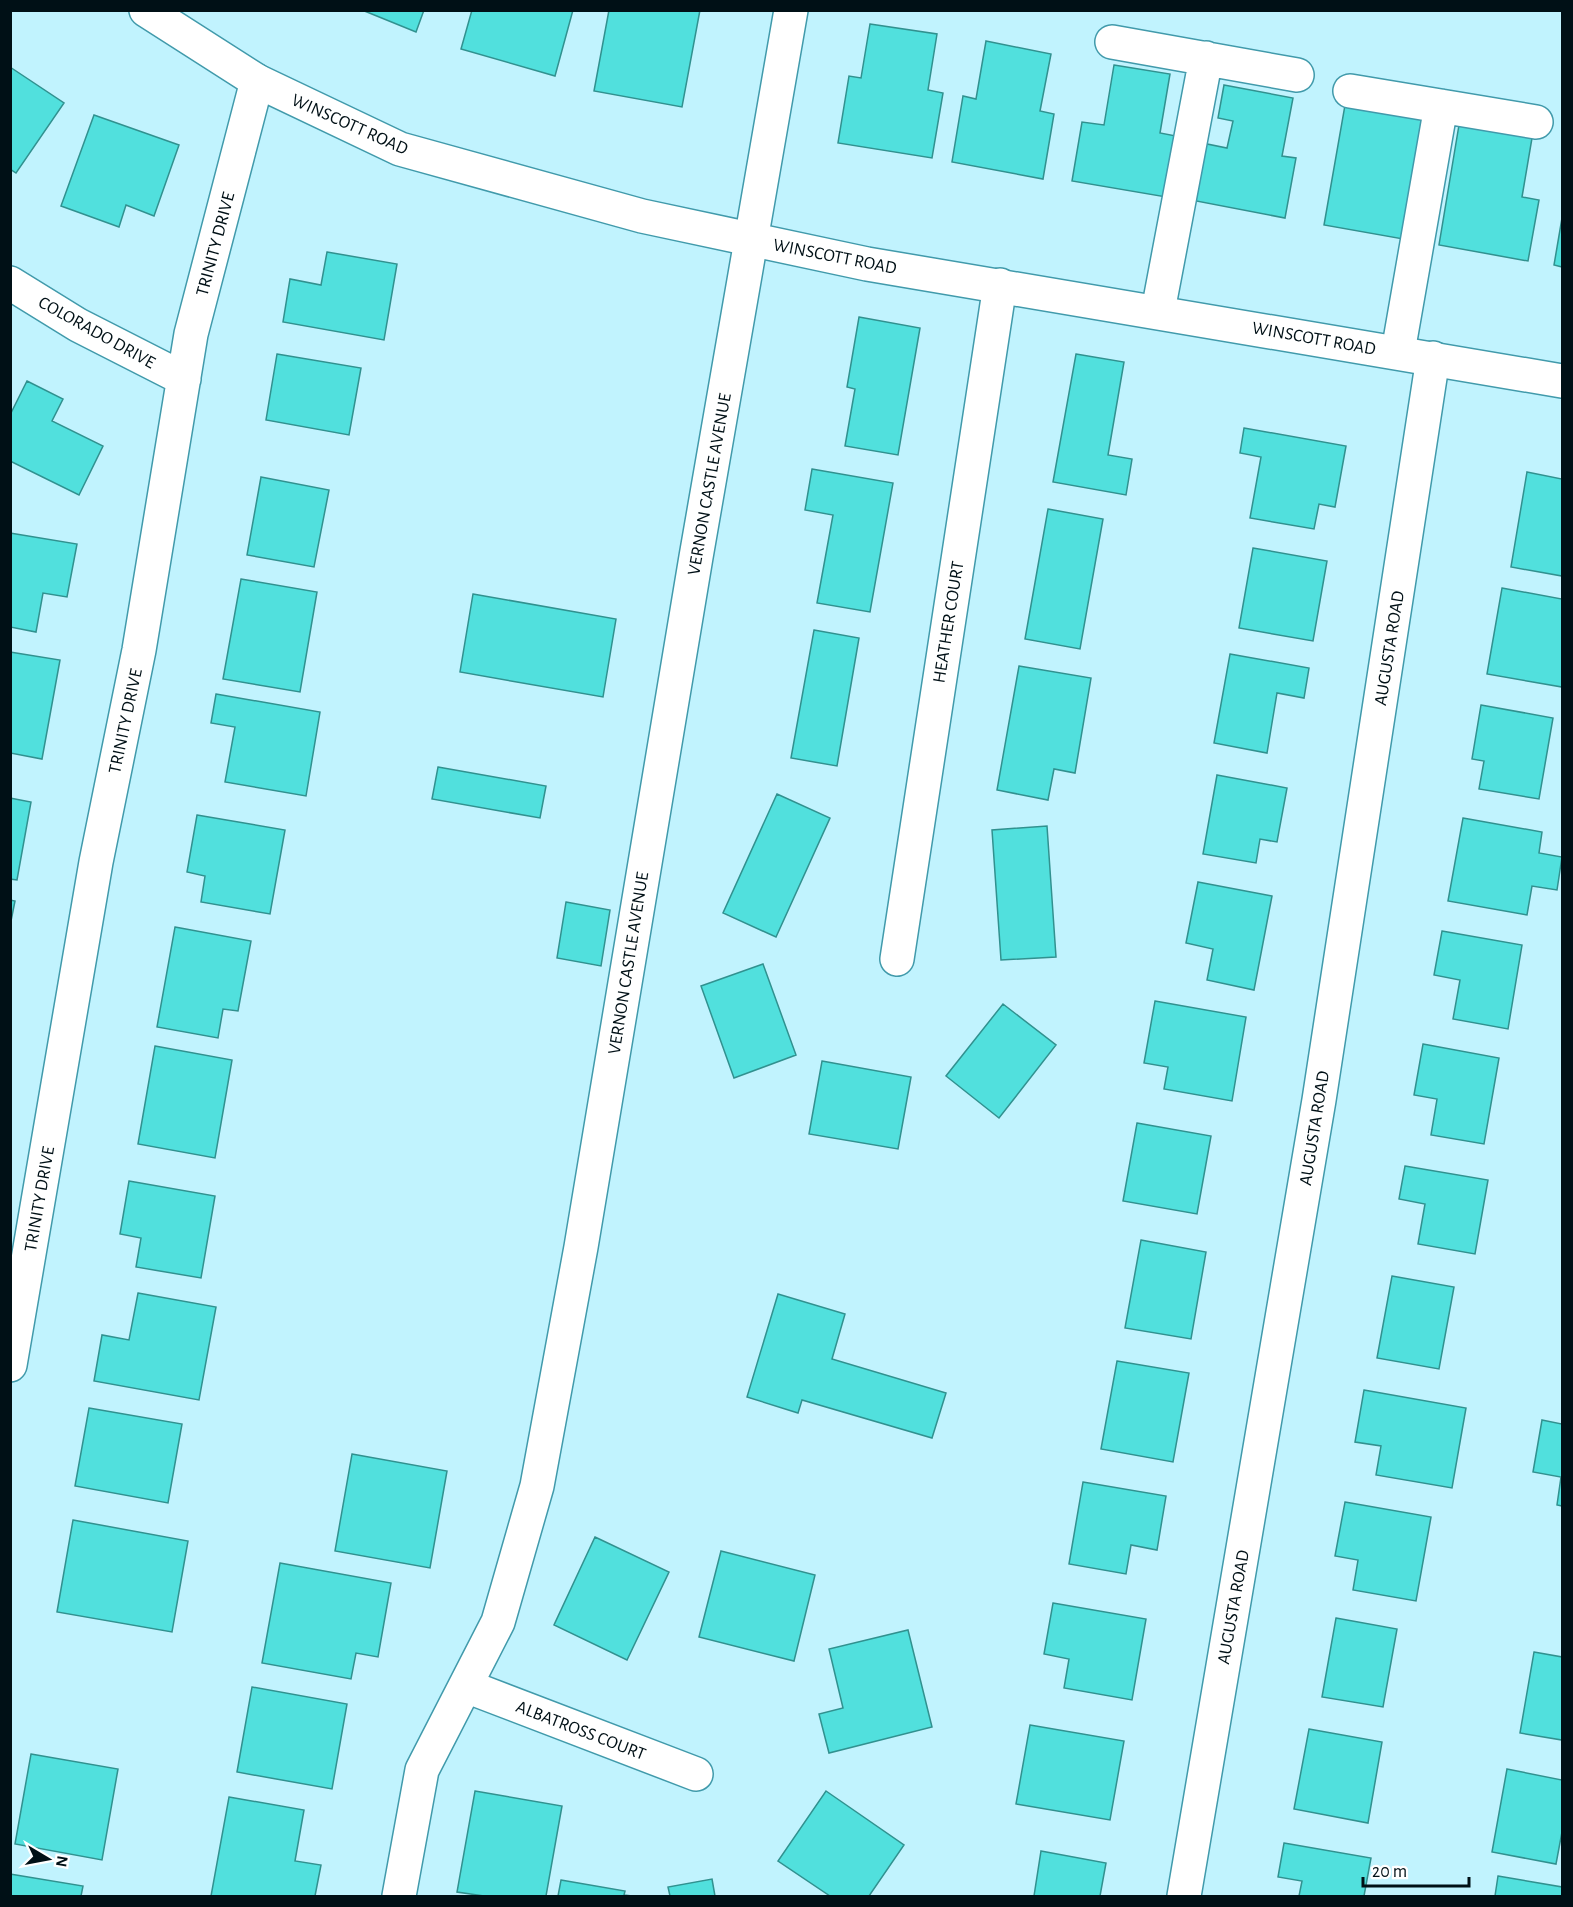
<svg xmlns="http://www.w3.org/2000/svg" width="1573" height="1907" font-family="'Alegreya Sans',sans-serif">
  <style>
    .building { fill: #51e0dd; stroke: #31918f; stroke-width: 1.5 }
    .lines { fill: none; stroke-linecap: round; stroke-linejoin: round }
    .minor-casing { stroke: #419aab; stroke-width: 36 }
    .major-casing { stroke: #419aab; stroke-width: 36 }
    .minor { stroke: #fff; stroke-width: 33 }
    .major { stroke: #fff; stroke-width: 33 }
    .labels { text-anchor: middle; stroke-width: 6; stroke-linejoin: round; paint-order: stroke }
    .street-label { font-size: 18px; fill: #001016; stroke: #fff }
  </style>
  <rect width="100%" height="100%" fill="#c1f3fe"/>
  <path class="building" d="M362,10H424L416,32Z
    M472,10H573L555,76L461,49Z
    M609,10H700L682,107L594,91Z
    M870,24L937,34L928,90L943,93L932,158L838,143L849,76L861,78Z
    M986,41L1051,54L1040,111L1054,114L1043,179L952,162L963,96L976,99Z
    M1114,65L1170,74L1160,133L1176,136L1166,197L1072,181L1082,122L1104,125Z
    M10,67L64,103L16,173L10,169Z
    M1224,85L1293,98L1282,156L1296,158L1285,218L1191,200L1202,143L1227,148L1233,121L1218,118Z
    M1345,105L1424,119L1403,239L1324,225Z
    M94,115L179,145L154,216L126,205L119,227L61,206Z
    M1459,125L1532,138L1522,197L1539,200L1528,261L1439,245Z
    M1562,218V267L1554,265Z
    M327,252L397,264L384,340L283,322L290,279L321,285Z
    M859,317L920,328L898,455L845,446L855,389L847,387Z
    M277,354L361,368L349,435L266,420Z
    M1076,354L1124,362L1108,455L1132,459L1126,495L1053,482Z
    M27,381L63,399L52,421L103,446L79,495L10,461V415Z
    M1244,428L1346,446L1335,507L1319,504L1314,529L1250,518L1261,457L1240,453Z
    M812,469L893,483L870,612L817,603L833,515L805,510Z
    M1527,472L1562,479V576L1511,567Z
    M261,477L329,490L314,567L247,555Z
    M1048,509L1103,519L1080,649L1025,639Z
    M10,533L77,544L67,597L43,593L36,632L10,627Z
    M1253,548L1327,561L1313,641L1239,628Z
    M241,579L317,592L300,692L223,679Z
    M1502,588L1562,599V687L1487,674Z
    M473,594L616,619L603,697L460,672Z
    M814,630L859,638L837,766L791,758Z
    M10,652L60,660L42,759L10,753Z
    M1230,654L1309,668L1304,698L1277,693L1267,753L1214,743Z
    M1019,666L1091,678L1075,773L1054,769L1048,800L997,790Z
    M216,694L320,712L306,796L225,782L235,727L211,723Z
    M1481,705L1553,718L1539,799L1479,789L1484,761L1472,759Z
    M438,767L546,786L540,818L432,799Z
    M1217,775L1287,788L1277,842L1260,839L1256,863L1203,854Z
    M777,794L830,818L776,937L723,913Z
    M10,798L31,802L17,880L10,879Z
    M197,815L285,830L270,914L201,902L205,876L187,872Z
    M1463,818L1542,832L1539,853L1562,857L1557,890L1532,886L1527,915L1448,901Z
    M1047,826L1056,957L1001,960L992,830Z
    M1198,882L1272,896L1254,990L1207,980L1213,949L1186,943Z
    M10,900L15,901L10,926Z
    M566,902L610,910L601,966L557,958Z
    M175,927L251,941L238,1011L223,1009L218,1038L157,1027Z
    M1442,931L1522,945L1508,1029L1453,1019L1460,980L1434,975Z
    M763,964L796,1055L734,1078L701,986Z
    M1155,1001L1246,1017L1232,1101L1164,1089L1168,1067L1144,1063Z
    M1003,1004L1056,1045L999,1118L946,1076Z
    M1423,1044L1499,1058L1484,1144L1431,1135L1437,1099L1414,1095Z
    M155,1046L232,1060L215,1158L138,1144Z
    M822,1061L911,1077L898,1149L809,1134Z
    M1137,1123L1211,1136L1197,1214L1123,1201Z
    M1405,1166L1488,1180L1475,1254L1418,1244L1425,1204L1399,1199Z
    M129,1181L215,1196L201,1278L136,1267L141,1238L120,1234Z
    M1141,1240L1206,1252L1191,1339L1125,1328Z
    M1392,1276L1454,1287L1439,1369L1377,1358Z
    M138,1293L216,1307L199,1400L94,1381L102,1335L129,1340Z
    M778,1294L845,1314L832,1359L946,1393L932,1438L802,1400L798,1413L747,1397Z
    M1117,1361L1189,1373L1173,1462L1101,1449Z
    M1364,1390L1466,1408L1452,1488L1376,1475L1381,1446L1355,1442Z
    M89,1408L182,1424L168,1503L75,1486Z
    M1542,1420L1562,1424V1506L1557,1505L1561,1477L1533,1472Z
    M352,1454L447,1471L430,1568L335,1551Z
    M1083,1482L1166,1496L1157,1550L1131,1545L1126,1574L1069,1564Z
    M1345,1502L1431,1517L1416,1601L1353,1590L1358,1560L1335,1556Z
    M73,1520L188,1541L172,1632L57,1612Z
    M595,1537L669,1572L627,1660L554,1625Z
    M721,1551L815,1575L794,1661L699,1637Z
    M280,1563L391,1583L378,1657L356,1653L351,1679L262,1663Z
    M1053,1603L1146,1619L1132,1700L1064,1688L1069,1659L1044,1654Z
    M1336,1618L1397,1629L1383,1707L1322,1697Z
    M908,1630L932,1727L829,1753L819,1714L843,1708L829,1649Z
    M1534,1652L1562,1657V1740L1520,1733Z
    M252,1687L347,1704L332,1789L237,1772Z
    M1030,1725L1124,1741L1110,1820L1016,1804Z
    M1309,1729L1382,1742L1368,1823L1294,1809Z
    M31,1754L118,1769L102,1860L15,1844Z
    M1507,1769L1562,1780V1832L1556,1864L1492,1852Z
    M475,1791L562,1806L546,1896H484L457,1892Z
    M826,1791L904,1845L869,1896H830L778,1861Z
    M229,1797L304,1810L295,1861L321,1865L315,1896H211Z
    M1284,1843L1371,1858L1364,1896H1299L1302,1881L1278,1877Z
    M1041,1851L1106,1863L1100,1896H1034Z
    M10,1874L83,1886L81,1896H10Z
    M1498,1876L1562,1887V1896H1495Z
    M712,1879L715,1896H670L668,1887Z
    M561,1880L625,1891L624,1895L632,1896H558Z"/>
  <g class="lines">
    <g class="minor-casing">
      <path id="minor" d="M1112,42L1297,75
        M1350,91L1536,122
        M10,283L78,325L184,379
        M1158,311L1206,58
        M1398,352L1441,106
        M897,959L1000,285
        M10,1365L96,862L139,650L191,334L257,81
        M466,1686L696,1774
        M399,1896L422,1770L498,1622L537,1486L581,1247L696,557L791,10
        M1184,1896L1319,1100L1433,358"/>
    </g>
    <g class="major-casing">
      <path id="major" d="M146,10L257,81L400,149L642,216L867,264L1562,381"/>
    </g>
    <use href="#minor" class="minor"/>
    <use href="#major" class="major"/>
  </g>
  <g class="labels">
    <g class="street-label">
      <text transform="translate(350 124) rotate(24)" y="6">WINSCOTT ROAD</text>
      <text transform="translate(215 244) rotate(-75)" y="6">TRINITY DRIVE</text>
      <text transform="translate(835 256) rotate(11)" y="6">WINSCOTT ROAD</text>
      <text transform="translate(97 332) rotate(29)" y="6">COLORADO DRIVE</text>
      <text transform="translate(1314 338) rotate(10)" y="6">WINSCOTT ROAD</text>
      <text transform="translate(709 484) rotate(-80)" y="6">VERNON CASTLE AVENUE</text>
      <text transform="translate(948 622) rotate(-81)" y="6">HEATHER COURT</text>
      <text transform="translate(1389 648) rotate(-81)" y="6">AUGUSTA ROAD</text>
      <text transform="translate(125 721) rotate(-78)" y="6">TRINITY DRIVE</text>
      <text transform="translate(628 963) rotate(-81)" y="6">VERNON CASTLE AVENUE</text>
      <text transform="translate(1314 1128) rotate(-81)" y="6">AUGUSTA ROAD</text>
      <text transform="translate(39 1199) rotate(-80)" y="6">TRINITY DRIVE</text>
      <text transform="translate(1233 1607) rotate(-80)" y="6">AUGUSTA ROAD</text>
      <text transform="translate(581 1730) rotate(21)" y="6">ALBATROSS COURT</text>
    </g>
  </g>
  <rect width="1573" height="1907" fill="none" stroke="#001016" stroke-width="24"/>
  <g transform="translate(48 1859) rotate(100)" stroke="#ffffff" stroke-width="4.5" paint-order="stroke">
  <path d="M0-4.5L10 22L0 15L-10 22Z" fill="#001016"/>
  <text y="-9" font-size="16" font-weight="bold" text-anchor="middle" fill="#001016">N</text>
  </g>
  <path d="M1363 1877v9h106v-9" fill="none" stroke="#001016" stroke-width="3"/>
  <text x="1372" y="1877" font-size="18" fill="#001016" stroke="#ffffff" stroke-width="4.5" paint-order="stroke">20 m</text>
</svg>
